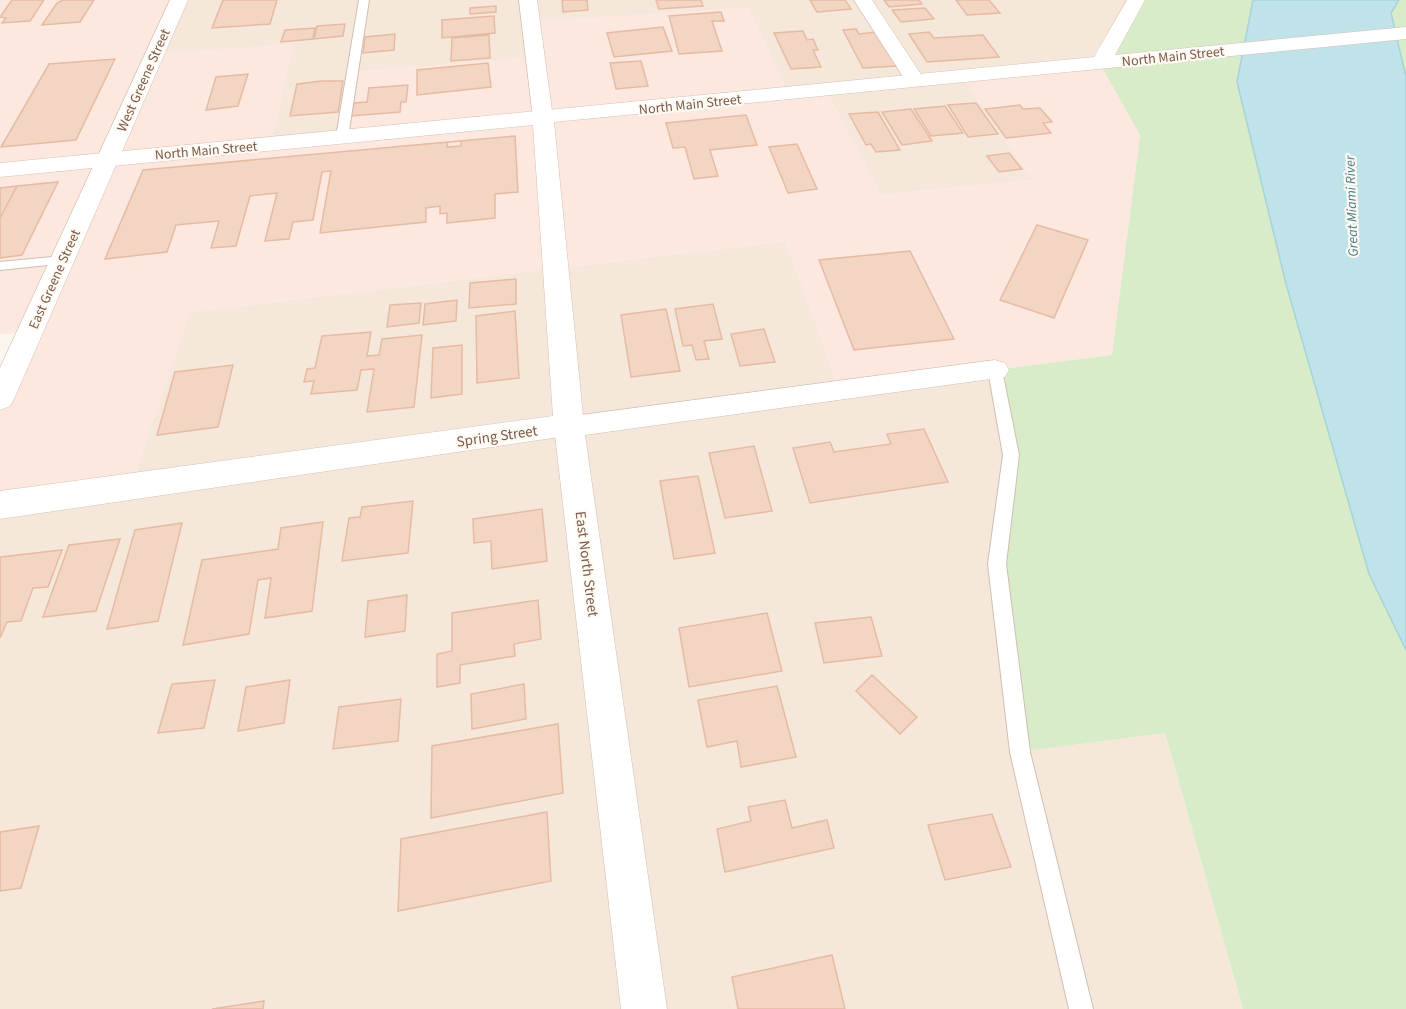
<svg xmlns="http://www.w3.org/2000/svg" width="1406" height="1009" font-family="'Source Sans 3',sans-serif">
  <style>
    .residential { fill: #f5e8da }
    .commercial { fill: #fde8e0 }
    .green { fill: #d8ecc9 }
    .water { fill: #bfe3e8; stroke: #a5d3da; stroke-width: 1.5 }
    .building { fill: #f3d5c3; stroke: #e6bba3; stroke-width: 1.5 }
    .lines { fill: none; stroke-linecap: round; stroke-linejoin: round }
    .lane-casing { stroke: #d1beb0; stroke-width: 2 }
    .street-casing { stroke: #d1beb0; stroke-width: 1 }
    .secondary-casing { stroke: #d6c0b0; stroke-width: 1 }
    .lane { fill: #fff; fill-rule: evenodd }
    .street { fill: #fff; fill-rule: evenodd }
    .secondary { fill: #fff; fill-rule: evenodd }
    .labels { text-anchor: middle; stroke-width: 4.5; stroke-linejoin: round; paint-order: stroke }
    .far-street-label { font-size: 14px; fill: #7a5c4d; stroke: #fffaf3 }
    .far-water-label { font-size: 14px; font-style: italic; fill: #437c86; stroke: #fffaf3 }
    .street-label { font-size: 15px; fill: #7a5c4d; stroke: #fffaf3 }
  </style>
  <rect width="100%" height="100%" fill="#fdf6ec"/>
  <path class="residential" d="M179,0H1136L1032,180L880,195L827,91L789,94L535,58L353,72L342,137L271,144L155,54Z
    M786,241L840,390L995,370L1011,455L1020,752L1165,733L1243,1009H0V505L131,487L189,312Z"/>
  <path class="commercial" d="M0,0H179L155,54L294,44L271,143L342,137L353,72L535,58L531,22L748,7L789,94L827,91L880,195L1032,180L962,77L1100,64L1140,135L1112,355L840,390L785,241L190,312L131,487L0,505V399L30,331L0,335Z"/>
  <path class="green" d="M1136,0H1253L1237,82L1286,284L1369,574L1406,650V1009H1243L1165,733L1020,752L997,564L1011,455L995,370L1112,355L1140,135L1100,64Z
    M1399,0H1406V77L1391,13Z"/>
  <path class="water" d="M1253,0H1399L1391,13L1406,77V650L1369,574L1286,284L1237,82Z"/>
  <path class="building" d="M12,0H44L30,21L2,23L6,18L0,17Z
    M63,0H94L80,22L42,25L57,3Z
    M223,0H277L270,24L212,28Z
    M562,0H587L588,10L563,12Z
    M656,0H701L703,6L659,9Z
    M810,0H845L851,9L817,12Z
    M884,0H919L922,4L889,7Z
    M956,0H989L1000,13L967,15Z
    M496,6V12L470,14V8Z
    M925,8L934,19L901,22L892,10Z
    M721,12L724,21H712L722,51L679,54L669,16Z
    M494,16L495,33L442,38V20Z
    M345,24L343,36L314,39L317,26Z
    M663,27L672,51L614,57L607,33Z
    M315,28L313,39L281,42L285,30Z
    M856,29L859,34L877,32L897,66L863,68L843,30Z
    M803,31L807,40L813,39L818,50H813L821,67L791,69L774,33Z
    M929,32L934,38L983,35L999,57L927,62L909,34Z
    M395,34L394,50L363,53L365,37Z
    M489,35L490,58L451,61L452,38Z
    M115,59L76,140L1,147L49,64Z
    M641,61L648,86L616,89L610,63Z
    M488,63L491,87L417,95V70Z
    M248,74L238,106L206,110L216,77Z
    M322,81H343L338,112L290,116L297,84Z
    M408,85L406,102H401L400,112L351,116L354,103L367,102L369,88Z
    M976,103L998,134L968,137L948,105Z
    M1020,105L1023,109L1040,108L1052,122L1043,123L1051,133L1006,138L985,109Z
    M945,106L963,133L931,136L914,109Z
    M911,109L932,141L902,145L882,112Z
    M878,112L900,150L876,152L871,144L866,145L849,114Z
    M746,115L757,145L710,150L718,176L694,179L685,147L673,148L666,123Z
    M515,136L518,192L495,194V218L447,223V213L440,214V206L426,208V222L320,233L331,171L322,172L313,220L293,222L289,239L265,241L277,193L250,196L236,246L211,248L219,221L176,225L167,252L105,259L143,170L448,142L447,147L461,146V141L392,147Z
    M797,144L817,189L788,193L769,147Z
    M1009,153L1022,169L999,172L987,156Z
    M58,182L22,255L0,258V218L17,186Z
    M17,186L0,218V188Z
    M1037,225L1088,240L1054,318L1000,300Z
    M910,251L954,339L854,350L819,260Z
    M516,279V304L469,308L470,283Z
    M457,300L456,321L423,325L425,304Z
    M421,303L419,323L387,327L390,305Z
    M713,304L722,339L704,341L709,359L696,360L692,345L683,346L675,309Z
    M666,309L680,371L631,377L621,315Z
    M515,311L519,378L477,383L476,316Z
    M764,329L775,362L740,366L731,334Z
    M371,332L367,356L379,355L382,339L422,335L414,407L367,412L374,369L361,370L357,390L311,394L314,381L304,382L307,369L315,368L322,336Z
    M462,345V394L431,398L433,348Z
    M233,365L218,427L157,435L175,372Z
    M924,429L948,482L810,503L793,448L830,442L834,452L891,444L887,434Z
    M754,446L772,511L725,518L709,453Z
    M698,476L715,553L674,559L660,481Z
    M413,501L408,553L342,561L349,518L360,517L362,507Z
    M542,509L547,561L492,569L491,541L474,543L473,519Z
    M323,522L312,611L265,618L271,578L258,580L249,634L183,645L202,560L278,549L281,528Z
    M182,523L158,621L107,629L135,530Z
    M120,539L96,611L43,617L69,545Z
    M62,550L48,587L33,588L21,621L7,622L0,638V557Z
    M407,595L405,631L365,637L368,601Z
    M538,600L541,639L514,644L515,656L460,665V683L437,687V654L452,651V613Z
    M767,613L782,671L689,687L679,628Z
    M871,617L882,656L824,663L815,623Z
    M872,675L917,717L900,734L856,691Z
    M215,680L204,728L158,733L172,684Z
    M290,680L284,723L238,731L246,687Z
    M524,684L526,719L472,729L471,694Z
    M777,686L796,757L741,767L737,741L707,747L698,700Z
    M401,699L398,741L333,749L339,707Z
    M558,724L563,793L431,818L432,746Z
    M785,800L792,828L827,820L834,848L725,872L717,829L751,821L748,807Z
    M547,812L551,881L398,911L401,839Z
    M992,814L1011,867L945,880L928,825Z
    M39,826L21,888L0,891V832Z
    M832,955L845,1009H738L732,977Z
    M264,1001L263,1009H212Z"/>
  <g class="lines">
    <g class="lane-casing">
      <path id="lane" d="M359,0H369L348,137L342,140L336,137Z
        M62,256L68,260L67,263L0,270V262Z
        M995,365L1002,370L1019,455L1006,564L1030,752L1093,1009H1069L1010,752L988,564L1003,455L988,370Z"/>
    </g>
    <g class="street-casing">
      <path id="street" d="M170,0H188L14,399L10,406L0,410V368Z
        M519,0H537L553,118L550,122H536L533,118Z
        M854,0H872L926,82L923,86H909Z
        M995,360L1005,363L1009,370L1005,377L585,435L667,1009H621L554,426L559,418Z"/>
    </g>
    <g class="secondary-casing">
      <path id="secondary" d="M1127,0H1145L1115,55L1406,27V39L554,122L584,426L580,434L0,519V491L553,416L533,125L0,177V163L1094,57Z"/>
    </g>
    <use href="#lane" class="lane"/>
    <use href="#street" class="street"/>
    <use href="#secondary" class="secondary"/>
  </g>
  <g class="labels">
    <g class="far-street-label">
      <text transform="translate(1173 56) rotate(-6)" y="5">North Main Street</text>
      <text transform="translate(143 80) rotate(-66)" y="5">West Greene Street</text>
      <text transform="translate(690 104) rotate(-6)" y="5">North Main Street</text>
      <text transform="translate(206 150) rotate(-5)" y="5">North Main Street</text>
      <text transform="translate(54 279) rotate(-66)" y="5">East Greene Street</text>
    </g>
    <g class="far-water-label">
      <text transform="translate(1351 206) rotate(-92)" y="5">Great Miami River</text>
    </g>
    <g class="street-label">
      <text transform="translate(497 436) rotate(-8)" y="5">Spring Street</text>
      <text transform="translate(587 564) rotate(83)" y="5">East North Street</text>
    </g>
  </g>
</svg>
